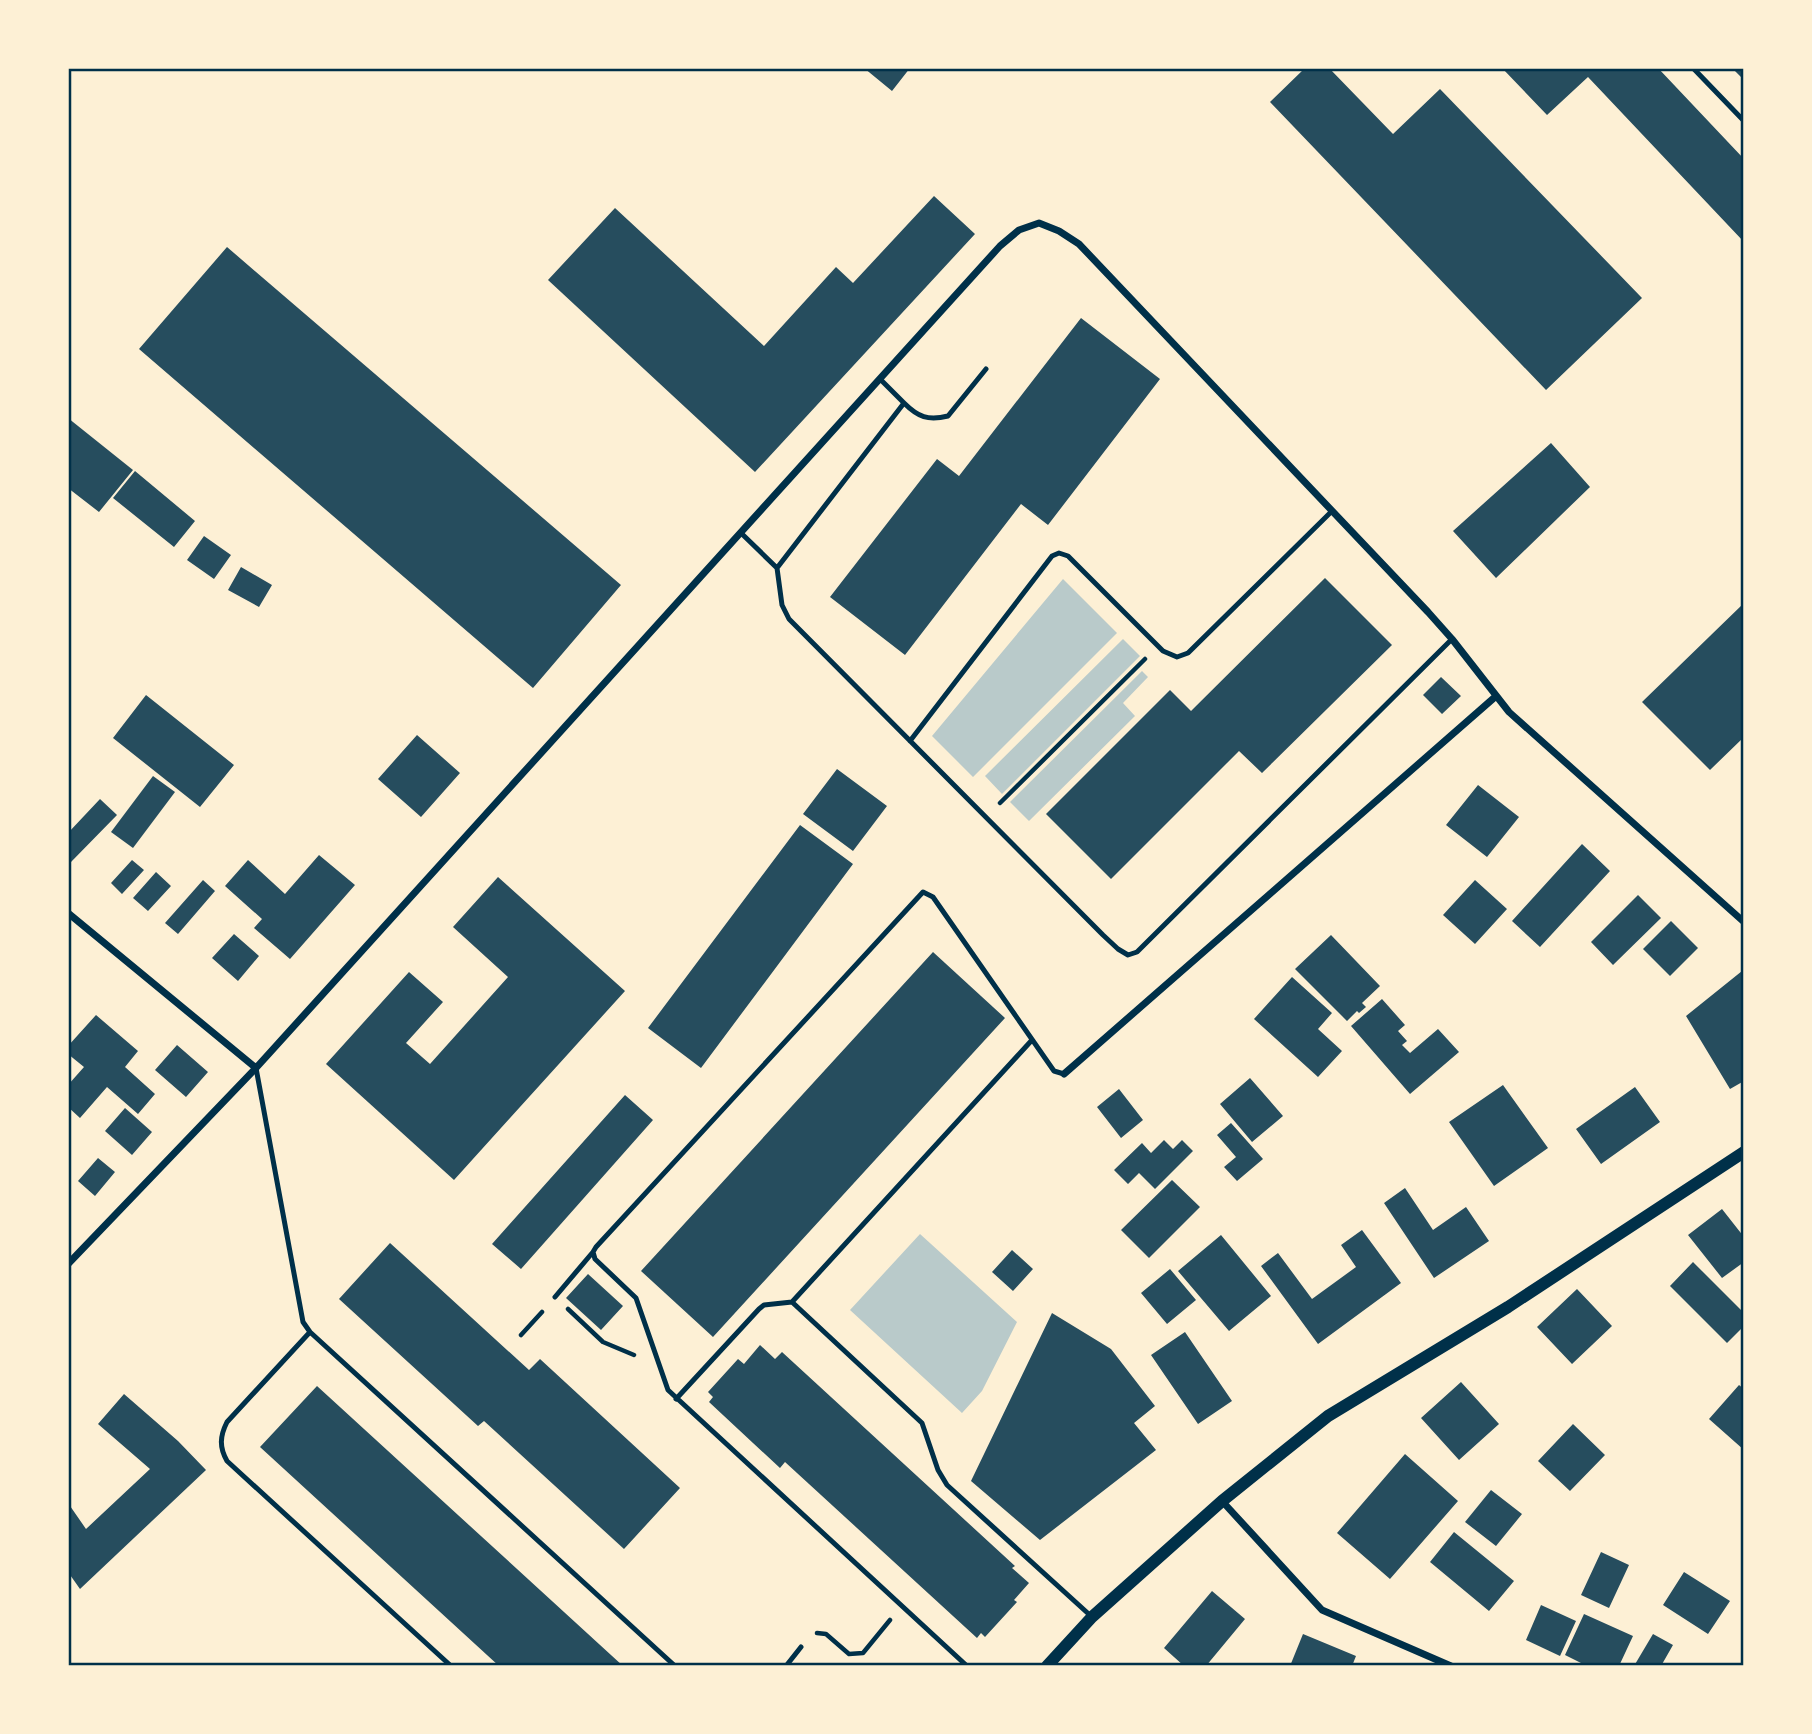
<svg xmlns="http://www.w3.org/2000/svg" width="1812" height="1734" font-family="'Exo 2',sans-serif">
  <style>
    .green { fill: #b9caca }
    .building { fill: #264d5e }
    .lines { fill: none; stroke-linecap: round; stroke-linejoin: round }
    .path { stroke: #003049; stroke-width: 4.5 }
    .service { stroke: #003049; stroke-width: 5 }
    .minor { stroke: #003049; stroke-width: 7 }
    .tertiary { stroke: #003049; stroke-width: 12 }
    .neatline { fill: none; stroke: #003049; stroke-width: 2.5 }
  </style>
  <rect width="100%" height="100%" fill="#fdf0d5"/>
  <path class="green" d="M1063,579L1117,633L973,777L932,736Z
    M1123,639L1140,656L1002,794L985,776Z
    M1142,671L1148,677L1123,703L1135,716L1029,821L1010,802Z
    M920,1234L1017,1322L982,1391L962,1413L850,1310Z"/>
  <path class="building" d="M864,68H910L892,91Z
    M1305,68H1329L1393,134L1440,89L1642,298L1546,390L1270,102Z
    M1502,68H1658L1744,159V242L1588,77L1547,115Z
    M1732,68H1744V80Z
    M934,196L975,234L755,472L548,280L615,208L764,346L836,267L853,283Z
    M227,247L621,585L533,688L139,349Z
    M1081,318L1160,379L1048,525L1021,504L905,655L830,597L937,459L959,476Z
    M68,418L133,470L99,512L68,488Z
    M1551,443L1590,487L1496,578L1453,531Z
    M135,471L195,521L174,547L113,498Z
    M204,536L231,555L214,579L187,560Z
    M241,567L272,585L259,607L228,590Z
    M1325,578L1392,645L1262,773L1239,751L1111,879L1046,814L1170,690L1191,711Z
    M1744,603V737L1710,770L1642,702Z
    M1441,677L1461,696L1442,714L1423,695Z
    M146,695L234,765L200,807L113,738Z
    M417,735L460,773L421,817L378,779Z
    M837,769L887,806L853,851L803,814Z
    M153,776L175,792L133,848L111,832Z
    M1478,785L1519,817L1487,857L1446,825Z
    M100,799L117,815L71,862L68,859V833Z
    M800,825L853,864L701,1068L648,1028Z
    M1582,844L1610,871L1540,947L1512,921Z
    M319,855L355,885L290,959L254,928L262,919L225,886L248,860L285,894Z
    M132,860L144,870L122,894L111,883Z
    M156,872L171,886L148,911L133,898Z
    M498,877L625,991L454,1180L326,1064L409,972L443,1002L406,1043L430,1064L508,977L453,927Z
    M203,880L215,891L178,934L165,923Z
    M1475,880L1507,909L1475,944L1443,915Z
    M1638,895L1661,918L1613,965L1591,942Z
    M1671,921L1698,948L1670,976L1643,949Z
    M234,934L259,956L238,981L212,958Z
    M1331,935L1380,986L1362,1003L1366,1007L1359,1013L1357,1011L1347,1021L1295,969Z
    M933,952L1005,1018L713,1337L641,1271Z
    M1742,971L1744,1081L1730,1089L1686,1016Z
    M1292,977L1332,1013L1318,1029L1342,1051L1318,1077L1254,1019Z
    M1382,999L1405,1025L1398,1031L1407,1041L1402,1045L1410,1053L1438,1029L1459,1052L1410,1094L1351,1026Z
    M96,1015L138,1051L125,1067L155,1094L138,1114L107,1087L80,1118L68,1107V1085L84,1067L68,1054V1046Z
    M177,1045L208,1072L186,1097L155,1070Z
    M1250,1078L1283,1116L1252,1142L1220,1104Z
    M1503,1085L1548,1148L1494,1186L1449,1122Z
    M1635,1087L1660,1122L1601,1164L1576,1129Z
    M1119,1089L1143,1120L1121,1138L1097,1107Z
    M625,1095L653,1120L521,1269L492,1244Z
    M125,1108L152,1132L132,1155L105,1131Z
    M1231,1123L1263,1159L1237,1181L1224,1167L1236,1157L1217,1135Z
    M1164,1140L1173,1149L1182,1140L1193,1151L1155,1189L1139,1173L1128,1184L1114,1170L1142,1143L1151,1153Z
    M98,1158L115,1172L95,1196L78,1181Z
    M1172,1180L1200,1207L1149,1258L1121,1230Z
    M1405,1188L1433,1230L1466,1207L1489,1241L1434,1278L1384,1203Z
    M1722,1209L1744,1237V1262L1722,1278L1688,1235Z
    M1362,1230L1401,1283L1318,1344L1261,1266L1278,1253L1312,1299L1356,1267L1341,1245Z
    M1221,1235L1271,1296L1229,1331L1178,1271Z
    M390,1243L529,1370L540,1359L680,1488L624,1549L484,1421L478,1426L339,1299Z
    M1012,1250L1033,1269L1013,1291L992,1272Z
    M1693,1262L1744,1313V1326L1727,1343L1670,1286Z
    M1170,1269L1196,1300L1167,1324L1141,1293Z
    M588,1274L623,1306L601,1330L566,1298Z
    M1577,1289L1612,1326L1572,1364L1537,1327Z
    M1052,1313L1111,1349L1155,1406L1134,1423L1156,1450L1040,1540L971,1481Z
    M1185,1332L1232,1401L1198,1424L1151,1355Z
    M760,1345L775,1359L782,1352L1015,1566L1012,1568L1029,1583L1014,1600L1017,1602L985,1637L981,1633L977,1638L785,1462L780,1468L709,1402L713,1397L708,1392L738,1359L744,1364Z
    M1461,1382L1499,1424L1459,1460L1421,1418Z
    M1739,1385L1744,1389V1450L1709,1419Z
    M317,1386L623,1666H499L260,1447Z
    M124,1394L178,1441L206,1470L80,1589L68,1572V1503L86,1529L150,1469L98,1424Z
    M1573,1424L1605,1455L1570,1491L1538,1461Z
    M1405,1454L1458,1501L1390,1579L1337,1533Z
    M1491,1490L1522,1514L1496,1546L1465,1522Z
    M1454,1532L1514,1581L1489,1611L1430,1562Z
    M1601,1552L1629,1565L1609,1608L1581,1595Z
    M1684,1572L1730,1601L1708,1634L1663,1605Z
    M1212,1591L1245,1619L1206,1666H1184L1164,1648Z
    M1541,1605L1576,1621L1560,1656L1526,1640Z
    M1584,1614L1633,1636L1619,1666H1587L1565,1655Z
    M1303,1634L1356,1656L1352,1666H1290Z
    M1653,1634L1673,1645L1661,1666H1634Z"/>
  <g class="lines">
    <path class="path" d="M1000,803L1145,659
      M568,1309L603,1342L634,1355
      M521,1335L542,1312
      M817,1633L826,1634L849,1654L863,1653L890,1620"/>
    <path class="service" d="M1693,68L1744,121
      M904,403C918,417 928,421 948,416L986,369
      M741,533L777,568L782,605L789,619L1103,935L1118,949L1128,955L1137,952L1452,639
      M777,568L904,403L880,379
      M910,741L1052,556L1059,553L1068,556L1163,651L1177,657L1188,653L1332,511
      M256,1068L303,1322L310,1332L675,1666
      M555,1297L593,1252
      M792,1302L922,1423L938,1470L947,1485L1092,1617
      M310,1332L227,1422C220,1436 219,1447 227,1461L451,1666
      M676,1399L759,1309L764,1305L792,1302L1032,1040
      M786,1666L801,1647
      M967,1666L668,1390L636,1298L595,1259L593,1252L596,1247L923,892L933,897L1054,1071L1064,1074"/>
    <path class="minor" d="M68,913L256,1068
      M1064,1074L1495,697
      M68,1264L256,1068L1000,246L1019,230L1039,223L1059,231L1079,244L1428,612L1452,639L1509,712L1744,922
      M1222,1501L1322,1610L1451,1666"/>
    <path class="tertiary" d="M1047,1666L1092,1617L1222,1501L1328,1416L1508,1307L1744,1152"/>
  </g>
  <rect width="1812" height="1734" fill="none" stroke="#fdf0d5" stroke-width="140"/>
  <rect x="70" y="70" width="1672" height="1594" class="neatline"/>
</svg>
